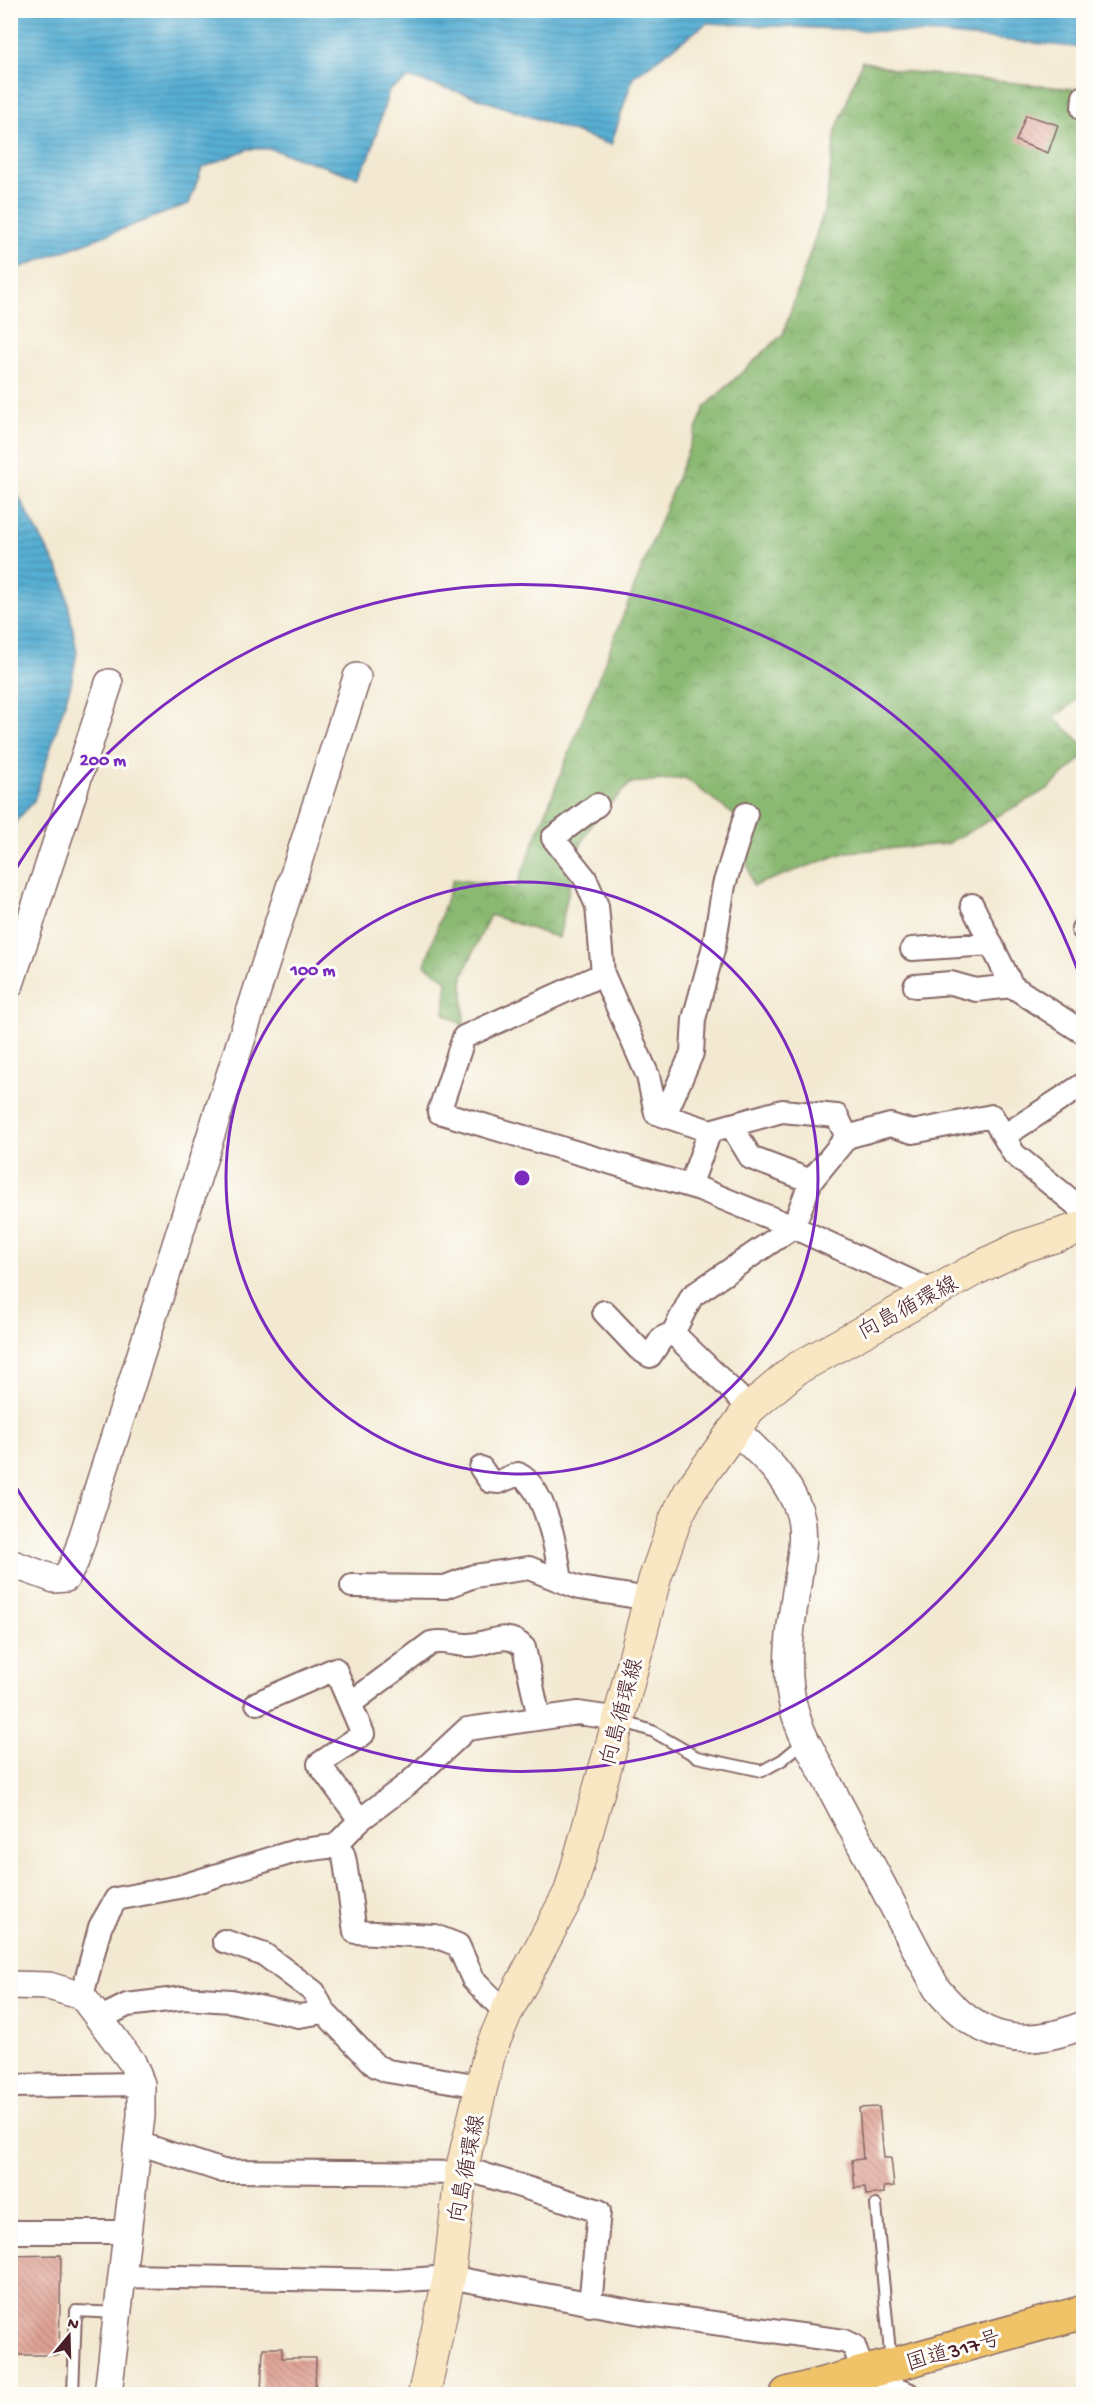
<svg xmlns="http://www.w3.org/2000/svg" width="1094" height="2405" font-family="'Gochi Hand','Klee One',sans-serif">
  <style>
    .forest { fill: url(#forest-crowns); stroke: #6a6c4e; stroke-width: 1.5 }
    .water { fill: url(#water-rules); stroke: #506780; stroke-width: 1.5 }
    .lines { fill: none; stroke-linecap: round; stroke-linejoin: round }
    .ferry { stroke: #4f596f; stroke-width: 1.5; stroke-dasharray: 8 6; stroke-linecap: butt }
    .building { fill: url(#building-back-hatch) }
    .service-casing { stroke: #856665; stroke-width: 14 }
    .minor-casing { stroke: #856665; stroke-width: 26 }
    .tertiary-casing { stroke: #856665; stroke-width: 30 }
    .secondary-casing { stroke: #856665; stroke-width: 34 }
    .trunk-casing { stroke: #856665; stroke-width: 36 }
    .service { stroke: #fff; stroke-width: 10 }
    .minor { stroke: #fff; stroke-width: 22 }
    .tertiary { stroke: #fff; stroke-width: 27 }
    .secondary { stroke: #f9e7c3; stroke-width: 32 }
    .trunk { stroke: #f0c369; stroke-width: 33 }
    .ring { fill: none; stroke: #7b2cbf; stroke-width: 3 }
    .labels { text-anchor: middle; stroke-width: 6; stroke-linejoin: round; paint-order: stroke }
    .street-label { font-size: 22px; fill: #4a1f2b; stroke: #fdfcf7 }
    .centre { fill: #7b2cbf; stroke: #fdfcf7; stroke-width: 3 }
    .ring-label { font-size: 18px; text-anchor: middle; font-weight: bold; fill: #7b2cbf; stroke: #fdfcf7; stroke-width: 6; stroke-linejoin: round; paint-order: stroke }
  </style>
  <defs>
    <pattern id="forest-crowns" width="20" height="18" patternUnits="userSpaceOnUse" patternTransform="scale(1.5)"><rect width="20" height="18" fill="#8ab972"/><path d="M2 6a3 3 0 1 1 6 0M12 15a3 3 0 1 1 6 0" fill="none" stroke="#73965e"/></pattern>
    <pattern id="water-rules" width="6" height="5" patternUnits="userSpaceOnUse" patternTransform="scale(1.5)"><rect width="6" height="5" fill="#57afd4"/><path d="M0 2.5h6" fill="none" stroke="#4a8eac"/></pattern>
    <pattern id="building-back-hatch" width="6" height="6" patternUnits="userSpaceOnUse" patternTransform="scale(1.5)"><rect width="6" height="6" fill="#dfa194"/><path d="M-1 5l2 2M0 0l6 6M5-1l2 2" fill="none" stroke="#b78379"/></pattern>
  </defs>
  <rect width="100%" height="100%" fill="#fdfcf7"/>
  <filter id="ink" filterUnits="userSpaceOnUse"><feTurbulence type="fractalNoise" baseFrequency=".0167" numOctaves="2"/><feDisplacementMap in="SourceGraphic" scale="12" xChannelSelector="R" yChannelSelector="G"/><feConvolveMatrix kernelMatrix="1 2 1 2 8 2 1 2 1" color-interpolation-filters="sRGB"/></filter>
  <filter id="wash" filterUnits="userSpaceOnUse"><feTurbulence type="fractalNoise" baseFrequency=".008" numOctaves="4" result="noise"/><feDisplacementMap in="SourceGraphic" scale="24" xChannelSelector="R" yChannelSelector="G"/><feGaussianBlur stdDeviation="1.35" result="paint"/><feColorMatrix in="noise" values="0 0 0 0 0 0 0 0 0 0 0 0 0 0 0 0 0 1.4 0 .05"/><feComposite in="paint" operator="in"/></filter>
  <g filter="url(#wash)">
    <rect width="100%" height="100%" fill="#f3e9d2"/>
    <path class="forest" d="M862,61L901,71L1083,90L1084,694L1054,718L1083,744V757L1048,789L946,844L847,852L753,886L735,816L685,778L631,783L594,820L576,854L559,938L490,915L463,975L464,1026L444,1013L447,980L425,965L453,879L516,888L705,407L783,334L825,208L836,131Z"/>
    <path class="water" d="M11,10H1083L1084,48L940,34L707,23L633,77L611,145L469,95L410,78L389,90L370,156L357,177L271,149H248L202,168L189,204L11,271Z
      M10,481L64,580L77,652L71,684L34,801L11,827Z"/>
    <g class="lines">
      <path class="ferry" d="M10,638L13,652L10,705"/>
    </g>
    <g id="blocks">
      <path class="building" d="M1026,115L1058,125L1048,153L1016,141Z
        M879,2107L884,2158H891L894,2186L884,2187V2193L866,2195L865,2187L855,2188L852,2160L863,2159L859,2108Z
        M61,2255L59,2355H10V2256Z
        M263,2348H282V2358H316L315,2394H261Z"/>
    </g>
  </g>
  <g filter="url(#ink)">
    <use href="#blocks" fill-opacity="0" stroke="#856665" stroke-width="1.5"/>
    <g class="lines">
      <g class="service-casing">
        <path id="service" d="M622,1721L652,1731L697,1757L762,1771L782,1760L805,1741
          M876,2205L891,2363
          M73,2394L76,2311L117,2313"/>
      </g>
      <g class="minor-casing">
        <path id="minor" d="M1083,109L1084,97
          M597,805L553,838L585,878L597,906L603,974L648,1076L656,1113L710,1131L690,1186
          M972,905L1012,986L1084,1033
          M1083,929H1084
          M912,949L991,944
          M603,974L464,1037L439,1112L700,1189L793,1227L934,1292
          M915,986L951,983L976,990L1012,986
          M665,1115L692,1053L694,1019L714,946L724,885L746,814
          M731,1125L751,1158L811,1181
          M710,1131L782,1111L837,1116L847,1137
          M1004,1136L1084,1084
          M604,1312L639,1349L650,1356L662,1338L673,1333
          M750,1408L673,1333L692,1296L793,1227L811,1181L847,1137L890,1125L913,1132L992,1116L1014,1154L1084,1211
          M481,1468L490,1481L499,1482L518,1474C546,1487 557,1552 561,1581
          M352,1586L445,1587L474,1576L529,1568L579,1588L650,1599
          M257,1703L335,1669L363,1734L319,1764L360,1820
          M351,1703L431,1643C444,1640 452,1644 465,1645C486,1647 506,1627 524,1648L539,1718
          M335,1846L360,1820L409,1783L467,1729L578,1713L619,1719
          M224,1941L265,1955L314,1992L324,2012L376,2066L388,2071L481,2086
          M82,1996L100,1927L116,1899L179,1887L296,1851L335,1846L343,1854L345,1862L355,1932L435,1936L458,1945L473,1979L506,2013
          M99,2019L127,2005L184,1998L231,2001L299,2016L324,2012
          M10,2086L141,2084
          M138,2143L223,2171L479,2173L599,2211L590,2305
          M10,2232H127
          M122,2276L395,2281L449,2277L641,2313L844,2341L854,2346C863,2378 878,2383 908,2394"/>
      </g>
      <g class="tertiary-casing">
        <path id="tertiary" d="M10,984L109,683
          M734,1429C760,1453 787,1476 799,1511C806,1532 801,1558 798,1579C789,1636 779,1688 806,1741L937,1989C980,2041 1022,2050 1084,2025
          M10,1563L54,1579L66,1578L75,1561L357,677
          M10,1985L49,1986L82,1996L132,2062L141,2084V2116L108,2394"/>
      </g>
      <g class="secondary-casing">
        <path id="secondary" d="M424,2394L449,2277L461,2172L490,2051L506,2013L570,1892L619,1719L655,1578L676,1518L690,1491L750,1408L796,1369L974,1270L1021,1247L1084,1227"/>
      </g>
      <g class="trunk-casing">
        <path id="trunk" d="M787,2394L1084,2312"/>
      </g>
      <use href="#service" class="service"/>
      <use href="#minor" class="minor"/>
      <use href="#tertiary" class="tertiary"/>
      <use href="#secondary" class="secondary"/>
      <use href="#trunk" class="trunk"/>
    </g>
  </g>
  <g class="ring">
    <circle cx="522" cy="1178" r="296"/>
    <path d="M1083 1371A593 593 0 0 1 11 1479M11 877A593 593 0 0 1 1083 985"/>
  </g>
  <g class="labels">
    <g class="street-label">
      <text transform="translate(907 1306) rotate(-28)" y="8">向島循環線</text>
      <text transform="translate(620 1711) rotate(-75)" y="8">向島循環線</text>
      <text transform="translate(465 2168) rotate(-79)" y="8">向島循環線</text>
      <text transform="translate(953 2349) rotate(-16)" y="8">国道317号</text>
    </g>
  </g>
  <circle cx="522" cy="1178" r="9" class="centre"/>
  <g class="ring-label">
    <text x="103" y="765">200 m</text>
    <text x="313" y="975">100 m</text>
  </g>
  <rect width="1094" height="2405" fill="none" stroke="#fdfcf7" stroke-width="36"/>
  <g transform="translate(69 2336) rotate(19)" stroke="#fdfcf7" stroke-width="4.5" paint-order="stroke">
  <path d="M0-4.5L10 22L0 15L-10 22Z" fill="#4a1f2b"/>
  <text y="-9" font-size="16" font-weight="bold" text-anchor="middle" fill="#4a1f2b">N</text>
  </g>
</svg>
